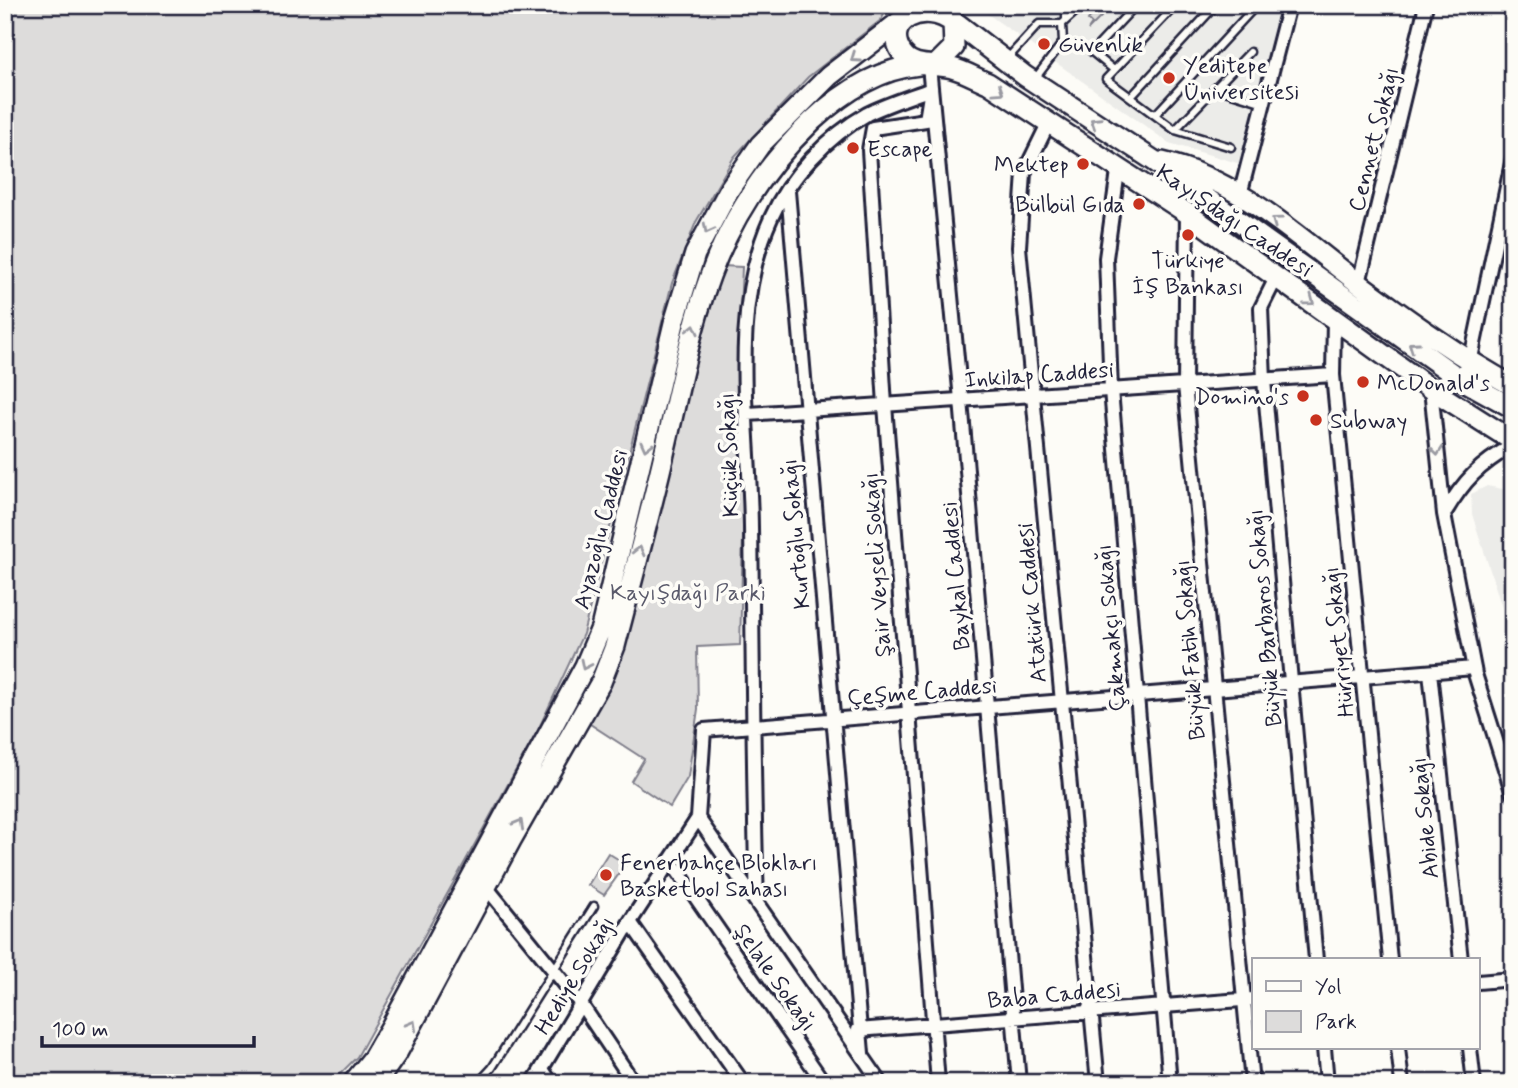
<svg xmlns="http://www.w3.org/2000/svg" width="1518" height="1088" font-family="Mynerve,sans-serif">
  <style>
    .built { fill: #ecece9 }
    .green { fill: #dddcdb; stroke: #807f8b; stroke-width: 2 }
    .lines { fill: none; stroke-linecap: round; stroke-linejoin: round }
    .service-casing { stroke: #22223b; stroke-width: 11 }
    .minor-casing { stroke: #22223b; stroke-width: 18 }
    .primary-casing { stroke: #22223b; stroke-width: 24 }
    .service { stroke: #fdfcf7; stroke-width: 6 }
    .minor { stroke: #fdfcf7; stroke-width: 12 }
    .primary { stroke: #fdfcf7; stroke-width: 19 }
    .oneway { stroke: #9a9aa2 }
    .poi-dot { fill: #c8321e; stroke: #fdfcf7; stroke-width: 2.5 }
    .labels { text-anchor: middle; stroke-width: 7; stroke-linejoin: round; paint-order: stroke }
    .poi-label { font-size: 23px; fill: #22223b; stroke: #fdfcf7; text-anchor: start }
    .street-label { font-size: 23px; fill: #22223b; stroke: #fdfcf7 }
    .park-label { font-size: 23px; fill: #5a5a6b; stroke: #fdfcf7 }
  </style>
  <rect width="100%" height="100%" fill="#fdfcf7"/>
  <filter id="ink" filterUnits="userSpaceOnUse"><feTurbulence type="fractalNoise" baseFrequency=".0143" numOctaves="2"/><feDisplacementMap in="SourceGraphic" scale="14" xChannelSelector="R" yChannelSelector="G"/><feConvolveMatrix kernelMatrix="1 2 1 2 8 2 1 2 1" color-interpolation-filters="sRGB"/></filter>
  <g filter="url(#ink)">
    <path class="built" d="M975,5H1280L1241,164L1169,143Z
      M1487,486L1513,491V642L1472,514L1471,494Z"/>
    <path class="green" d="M5,5H889L881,20L808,77L734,157L696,222L672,283L583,634L538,730L357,1057L331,1083H5Z
      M1100,5H1113L1088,30L1092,24L1088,20Z
      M722,266L742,267L737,380L744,501L740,645L697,647L698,709L688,777L670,807L631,781L644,759L587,722L702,316Z
      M608,853L626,864L604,895L588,885Z"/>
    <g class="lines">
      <g class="service-casing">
        <path id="service" d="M1066,5V19
          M1176,5L1106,79L1175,130L1231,147
          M1006,60L1039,24H1062
          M1114,70L1092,52L1136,5
          M1034,80L1063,42L1062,24L1083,5
          M1215,88L1264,103
          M1131,97L1216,5
          M1155,115L1253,9
          M1175,130L1250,52
          M478,1083L492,1068L594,906"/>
      </g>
      <g class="minor-casing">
        <path id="minor" d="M929,66L961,400L1019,1083
          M931,89L926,120L873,128L869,150L885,405L938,1083
          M1048,124L1024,173L1019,247L1098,1083
          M1118,171L1106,258L1111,390L1170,1083
          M788,191L862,1053
          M1240,195L1289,5
          M1187,213L1185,385L1252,1083
          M1277,276L1261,308L1264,380L1316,960
          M1359,283L1426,5
          M1334,319L1333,375L1390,960
          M1457,377L1470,363L1513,158
          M1431,389L1444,514L1475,674L1513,794
          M748,414L1333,375
          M1444,514C1464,480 1479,465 1513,445
          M1430,672L1461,960
          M698,818L704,730L1474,668
          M698,818L881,1083
          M670,860L824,1083
          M487,888L581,1004L634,1083
          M757,903C753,777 753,652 751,527C750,426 728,313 771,218C789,177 828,136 867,114C887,104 910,97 931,89
          M630,922L743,1083
          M1478,982L1513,979
          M858,1030L1254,999
          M1324,1048L1327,1083
          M1398,1048L1402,1083
          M1470,1048L1474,1083
          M542,1069L551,1083
          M533,1083L630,922L698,818"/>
      </g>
      <g class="primary-casing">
        <path id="primary" d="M950,18L1025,76L1153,160L1457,377L1513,408
          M937,64L954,47L953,23C925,0 881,21 902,53C914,70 935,63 952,68C964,71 976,78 988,83L1187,213L1431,389L1513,441
          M1162,162C1237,179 1297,236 1357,282C1407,319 1458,356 1513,386
          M353,1083L373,1058L392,1025L585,666L601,628L674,323L695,254L730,188L760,145L829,76L908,15
          M376,1083L397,1053L511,840L601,682L615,646C630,588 646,529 660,471C694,330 702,227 812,121C841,94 878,69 919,65"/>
      </g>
      <use href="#service" class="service"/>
      <use href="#minor" class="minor"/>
      <use href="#primary" class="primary"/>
    </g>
    <defs><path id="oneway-chevron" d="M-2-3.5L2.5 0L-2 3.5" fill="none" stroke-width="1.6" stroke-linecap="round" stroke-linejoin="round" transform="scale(1.75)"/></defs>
    <g class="oneway">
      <use href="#oneway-chevron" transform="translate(855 58) rotate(145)"/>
      <use href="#oneway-chevron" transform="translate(999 91) rotate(34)"/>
      <use href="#oneway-chevron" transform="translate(1095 122) rotate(-147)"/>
      <use href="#oneway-chevron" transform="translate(1276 221) rotate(-144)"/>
      <use href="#oneway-chevron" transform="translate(708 229) rotate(118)"/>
      <use href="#oneway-chevron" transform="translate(1310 301) rotate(37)"/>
      <use href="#oneway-chevron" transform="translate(693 329) rotate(-77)"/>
      <use href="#oneway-chevron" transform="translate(1413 346) rotate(-145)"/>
      <use href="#oneway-chevron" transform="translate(646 446) rotate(104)"/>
      <use href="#oneway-chevron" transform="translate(1437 451) rotate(84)"/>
      <use href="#oneway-chevron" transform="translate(639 551) rotate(-76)"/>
      <use href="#oneway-chevron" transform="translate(585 665) rotate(116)"/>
      <use href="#oneway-chevron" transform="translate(519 824) rotate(-61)"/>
      <use href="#oneway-chevron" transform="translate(412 1025) rotate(-61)"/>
    </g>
  </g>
  <g class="poi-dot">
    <circle cx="1044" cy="44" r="7"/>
    <circle cx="1169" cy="78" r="7"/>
    <circle cx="853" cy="148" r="7"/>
    <circle cx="1083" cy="164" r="7"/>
    <circle cx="1139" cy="204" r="7"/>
    <circle cx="1188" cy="235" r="7"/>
    <circle cx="1363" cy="382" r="7"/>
    <circle cx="1303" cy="396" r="7"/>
    <circle cx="1316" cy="420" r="7"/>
    <circle cx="606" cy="875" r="7"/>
  </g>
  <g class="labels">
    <g class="poi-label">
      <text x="1058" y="52">Güvenlik</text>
      <text x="1183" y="73">Yeditepe<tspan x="1183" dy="26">Üniversitesi</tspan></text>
      <text x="867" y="156">Escape</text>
      <text x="1069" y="172" text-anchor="end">Mektep</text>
      <text x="1125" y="212" text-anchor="end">Bülbül Gıda</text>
      <text x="1188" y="268" text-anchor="middle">Türkiye<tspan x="1188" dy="26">İş Bankası</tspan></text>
      <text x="1377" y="390">McDonald's</text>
      <text x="1289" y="404" text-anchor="end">Domino's</text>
      <text x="1330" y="428">Subway</text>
      <text x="620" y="870">Fenerbahçe Blokları<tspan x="620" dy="26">Basketbol Sahası</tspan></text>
    </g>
    <g class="street-label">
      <text transform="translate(1373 139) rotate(-76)" y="8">Cennet Sokağı</text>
      <text transform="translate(1235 220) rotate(34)" y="8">Kayışdağı Caddesi</text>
      <text transform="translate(1039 374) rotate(-4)" y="8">Inkilap Caddesi</text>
      <text transform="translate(728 455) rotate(-92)" y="8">Küçük Sokağı</text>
      <text transform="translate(600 529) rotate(-76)" y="8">Ayazoğlu Caddesi</text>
      <text transform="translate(795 534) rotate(-95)" y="8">Kurtoğlu Sokağı</text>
      <text transform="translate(876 565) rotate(-94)" y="8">Şair Veyseli Sokağı</text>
      <text transform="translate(955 576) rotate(-95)" y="8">Baykal Caddesi</text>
      <text transform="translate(1031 603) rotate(-95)" y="8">Atatürk Caddesi</text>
      <text transform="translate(1264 618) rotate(-95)" y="8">Büyük Barbaros Sokağı</text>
      <text transform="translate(1110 628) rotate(-95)" y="8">Çakmakçı Sokağı</text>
      <text transform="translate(1338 642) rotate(-96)" y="8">Hürriyet Sokağı</text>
      <text transform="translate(1189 650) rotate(-95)" y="8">Büyük Fatih Sokağı</text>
      <text transform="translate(922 691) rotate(-5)" y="8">Çeşme Caddesi</text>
      <text transform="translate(1424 818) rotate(-96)" y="8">Abide Sokağı</text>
      <text transform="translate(574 975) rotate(-59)" y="8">Hediye Sokağı</text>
      <text transform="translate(776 977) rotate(55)" y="8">Şelale Sokağı</text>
      <text transform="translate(1054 994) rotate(-5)" y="8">Baba Caddesi</text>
    </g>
    <g class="park-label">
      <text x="688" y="600">Kayışdağı Parki</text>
    </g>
  </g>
  <rect width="1518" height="1088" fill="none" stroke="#fdfcf7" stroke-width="28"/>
  <rect x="14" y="14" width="1490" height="1060" fill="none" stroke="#22223b" stroke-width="2.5" filter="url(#ink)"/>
  <rect x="1252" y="958" width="228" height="91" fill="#fdfcf7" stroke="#a5a5ac" stroke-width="2"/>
  <rect x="1266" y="981" width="35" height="10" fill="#fdfcf7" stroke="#a5a5ac" stroke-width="2"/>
  <text x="1315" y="993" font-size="21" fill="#22223b">Yol</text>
  <rect x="1266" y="1011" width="35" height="21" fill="#dddcdb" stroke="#a5a5ac" stroke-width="2"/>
  <text x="1315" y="1028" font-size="21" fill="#22223b">Park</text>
  <path d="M42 1036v10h212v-10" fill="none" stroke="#22223b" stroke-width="3.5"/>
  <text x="52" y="1036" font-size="21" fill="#22223b" stroke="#fdfcf7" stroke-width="5" paint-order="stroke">100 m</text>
</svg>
